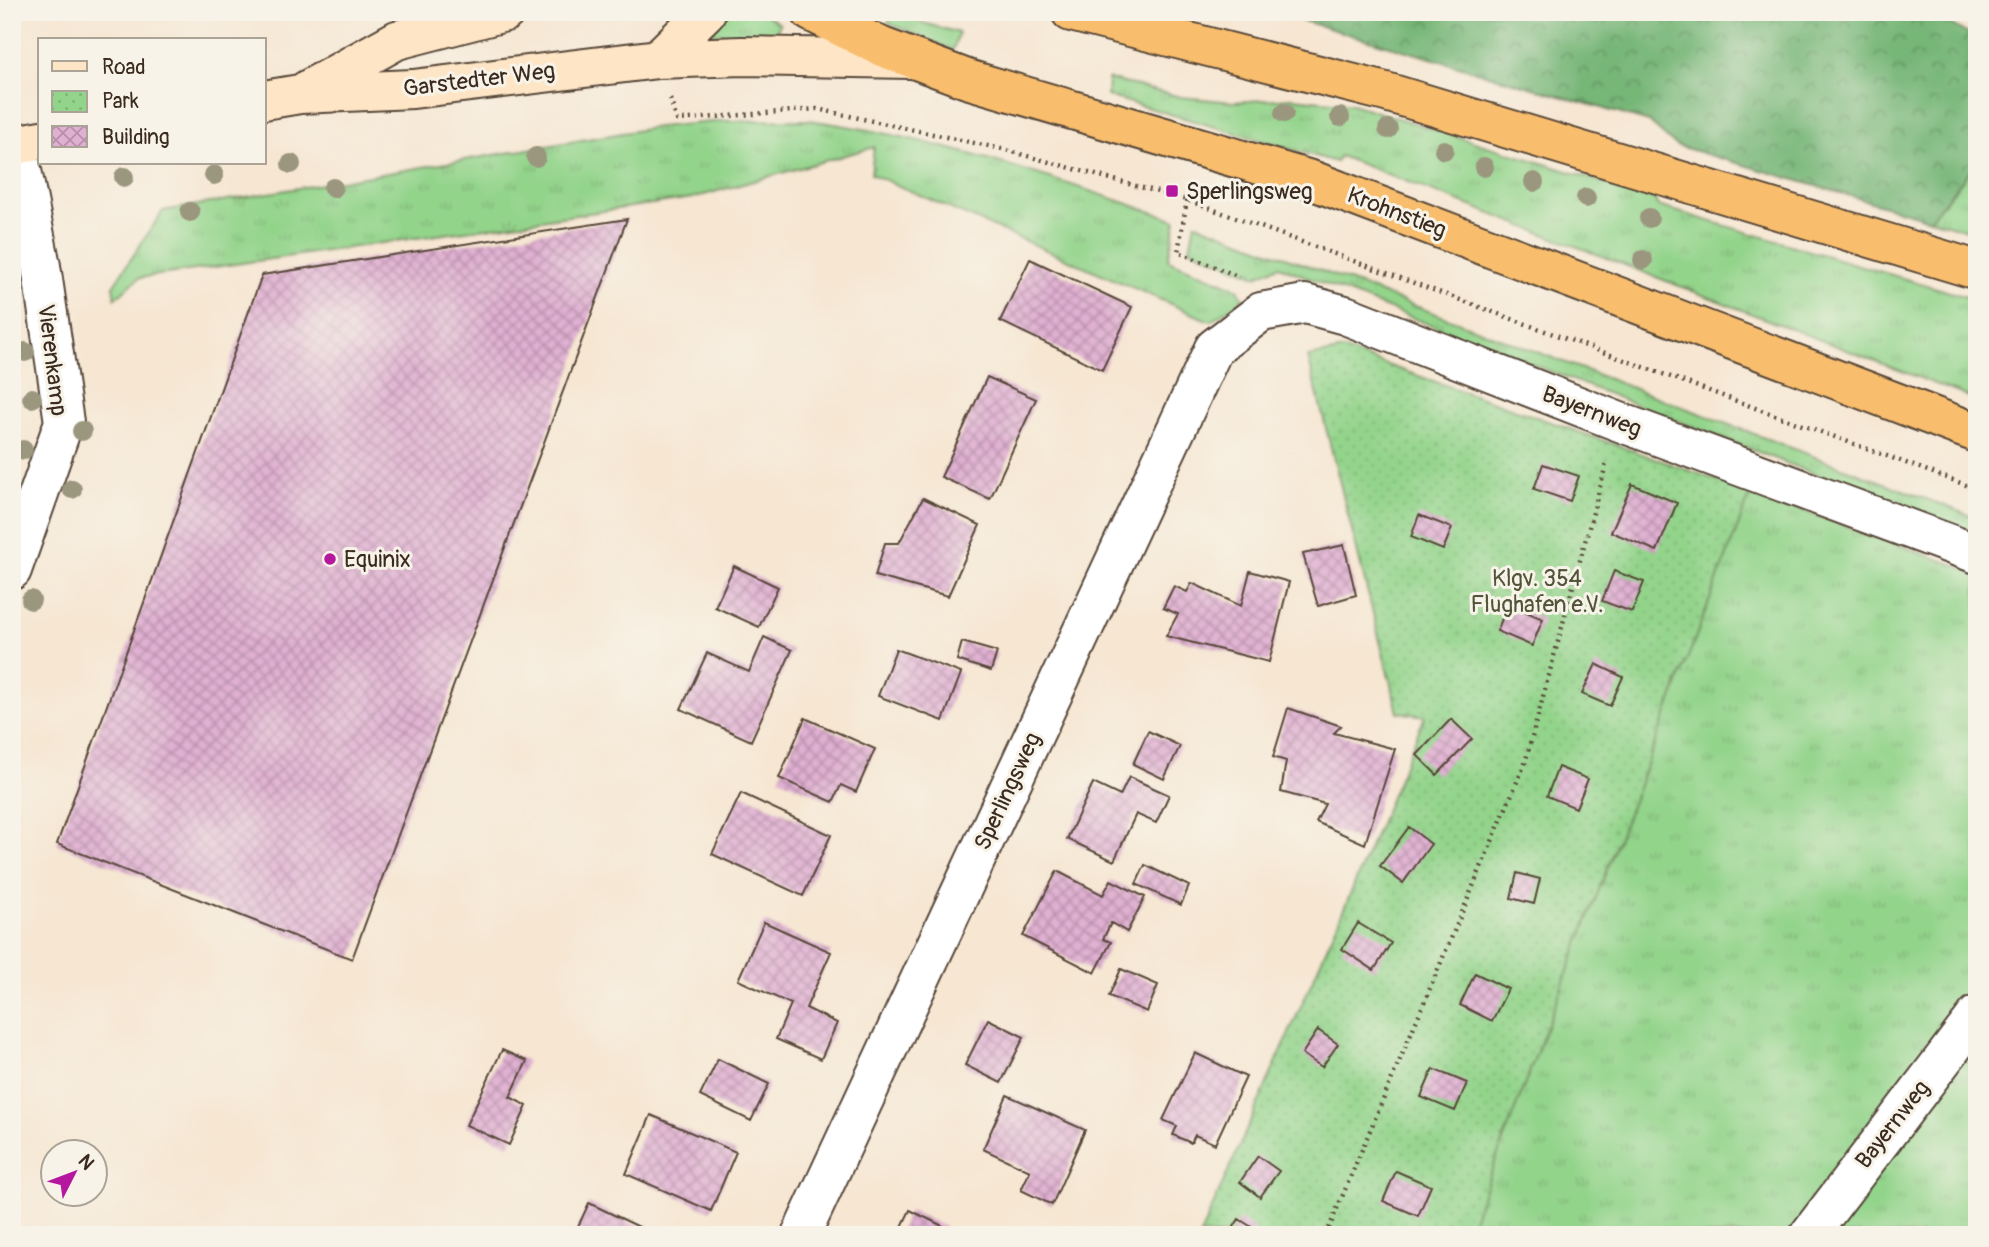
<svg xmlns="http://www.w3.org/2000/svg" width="1989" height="1247" font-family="Pangolin,sans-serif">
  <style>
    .grass { fill: url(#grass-tufts); stroke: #677f54; stroke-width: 2 }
    .forest { fill: url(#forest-crowns); stroke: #58704a; stroke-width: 2 }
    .park { fill: url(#park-dots); stroke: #677f54; stroke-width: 2 }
    .building { fill: url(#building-cross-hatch) }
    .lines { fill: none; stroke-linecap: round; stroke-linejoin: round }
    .minor-casing { stroke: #574639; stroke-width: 42 }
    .secondary-casing { stroke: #574639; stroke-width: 42 }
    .trunk-casing { stroke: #574639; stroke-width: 42 }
    .path { stroke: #574639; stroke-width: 4.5; stroke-dasharray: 2 5; stroke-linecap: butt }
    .minor { stroke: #fff; stroke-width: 38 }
    .secondary { stroke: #fde5c5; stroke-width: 38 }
    .trunk { stroke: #f9be6d; stroke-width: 38 }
    .tree { fill: #9b967e }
    .poi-dot { fill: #b5179e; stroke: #f7f3e8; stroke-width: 2.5 }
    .labels { text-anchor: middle; stroke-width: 6; stroke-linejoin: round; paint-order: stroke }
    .street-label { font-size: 23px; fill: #3b2a1e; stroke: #f7f3e8 }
    .poi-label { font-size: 23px; fill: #3b2a1e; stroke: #f7f3e8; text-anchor: start }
    .park-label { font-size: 23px; fill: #515439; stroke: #f7f3e8 }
  </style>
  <defs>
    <pattern id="grass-tufts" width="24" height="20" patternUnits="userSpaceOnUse" patternTransform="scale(1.75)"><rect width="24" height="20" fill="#93d48b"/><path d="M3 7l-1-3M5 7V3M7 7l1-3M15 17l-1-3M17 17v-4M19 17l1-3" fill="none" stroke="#80b678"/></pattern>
    <pattern id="forest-crowns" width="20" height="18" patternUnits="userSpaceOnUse" patternTransform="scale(1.75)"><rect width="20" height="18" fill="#76b677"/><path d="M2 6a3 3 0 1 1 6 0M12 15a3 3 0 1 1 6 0" fill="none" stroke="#629461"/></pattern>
    <pattern id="park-dots" width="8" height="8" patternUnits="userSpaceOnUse" patternTransform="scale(1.75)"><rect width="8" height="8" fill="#93d48b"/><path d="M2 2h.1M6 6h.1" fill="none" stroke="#80b678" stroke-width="1.8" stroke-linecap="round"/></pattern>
    <pattern id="building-cross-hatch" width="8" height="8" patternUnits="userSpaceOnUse" patternTransform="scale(1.75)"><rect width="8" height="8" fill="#e0b0d2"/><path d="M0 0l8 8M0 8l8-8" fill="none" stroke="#b78faa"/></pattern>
  </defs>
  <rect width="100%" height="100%" fill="#f7f3e8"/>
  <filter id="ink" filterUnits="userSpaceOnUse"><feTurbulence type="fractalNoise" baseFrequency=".0143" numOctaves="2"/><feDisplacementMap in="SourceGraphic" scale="14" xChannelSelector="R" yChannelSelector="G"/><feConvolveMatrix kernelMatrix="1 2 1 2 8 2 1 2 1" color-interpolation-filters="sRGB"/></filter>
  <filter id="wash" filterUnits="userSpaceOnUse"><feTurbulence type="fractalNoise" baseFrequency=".00686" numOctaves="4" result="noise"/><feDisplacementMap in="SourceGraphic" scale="28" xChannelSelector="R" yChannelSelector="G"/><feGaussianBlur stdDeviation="1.57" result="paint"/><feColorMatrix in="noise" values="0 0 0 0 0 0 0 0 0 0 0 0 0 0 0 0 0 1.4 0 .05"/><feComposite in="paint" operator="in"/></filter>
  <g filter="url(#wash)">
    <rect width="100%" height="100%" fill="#f6e6d2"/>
    <path class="grass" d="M718,12H761L780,24L775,34H714L708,23Z
      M891,14L959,33L953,50L888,23Z
      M1108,79L1181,97L1233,102L1293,98L1352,104L1654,198L1658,206L1977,300V400L1340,156L1336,162L1107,96Z
      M808,120C935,137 1055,179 1176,220L1168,260L1232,286L1238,289L1243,299L1211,321L1205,319L871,174L874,147L693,198L139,278L115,298L113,286L163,211L658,127L723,121Z
      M1977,162V233L1930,219Z
      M1195,223L1977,518V537L1279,266L1256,276L1190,249Z
      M1751,492L1977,573V1235H1467Z"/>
    <path class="forest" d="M1273,12H1930L1977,39V162L1930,219L1675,145L1649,122Z"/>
    <path class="park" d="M1344,350L1751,492L1467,1235H1200L1347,902L1425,716L1398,712L1308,357Z"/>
    <g id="blocks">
      <path class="building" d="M627,219L352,959L57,844L262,275Z
        M1030,259L1132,307L1102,370L1000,321Z
        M987,377L1036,399L990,499L941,477Z
        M1543,464L1579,476L1570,501L1534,489Z
        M1632,484L1677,503L1657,551L1611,532Z
        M923,498L980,525L948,596L875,576L885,543H899Z
        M1419,515L1452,528L1443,550L1411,537Z
        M1344,545L1356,595L1318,606L1303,554Z
        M734,566L778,587L759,627L715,607Z
        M1250,571L1289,582L1269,662L1166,636L1178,614L1163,608L1174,586L1187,592L1192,583L1241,606Z
        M1614,571L1644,582L1632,612L1602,601Z
        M1508,604L1543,619L1532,646L1497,631Z
        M764,637L792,650L751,741L681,709L707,653L749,672Z
        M962,642L997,652L991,671L957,660Z
        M896,649L961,673L943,721L878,696Z
        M1596,664L1623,677L1610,706L1582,694Z
        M1288,708L1341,726L1334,733L1395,749L1365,844L1316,822L1325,804L1281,792L1286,761L1273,757Z
        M805,718L875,749L856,792L841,785L833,802L779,778Z
        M1451,719L1472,739L1437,775L1417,755Z
        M1148,731L1180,746L1164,779L1133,764Z
        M1558,767L1588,779L1576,808L1547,796Z
        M1129,777L1169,795L1156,823L1136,814L1114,861L1067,839L1093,783L1120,796Z
        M741,793L831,835L803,896L712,854Z
        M1409,827L1431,844L1403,883L1380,866Z
        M1145,865L1189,886L1181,905L1136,884Z
        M1057,871L1103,895L1111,880L1145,897L1127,932L1111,923L1103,939L1111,942L1095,973L1023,936Z
        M1517,873L1540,879L1534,904L1511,898Z
        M764,922L831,952L806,1008L837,1023L821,1059L776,1039L791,1004L738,980Z
        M1358,923L1391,943L1374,970L1342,949Z
        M1121,969L1158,985L1147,1012L1109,996Z
        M1475,973L1508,989L1492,1021L1460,1005Z
        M988,1019L1024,1037L1001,1083L965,1065Z
        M1318,1030L1338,1044L1322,1067L1302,1054Z
        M502,1050L527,1061L510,1097L527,1106L509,1145L466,1125Z
        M1195,1053L1246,1077L1215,1144L1195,1135L1191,1143L1173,1135L1177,1126L1163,1120Z
        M718,1059L769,1084L751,1121L700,1096Z
        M1433,1069L1467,1083L1455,1111L1421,1097Z
        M1007,1095L1085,1130L1052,1205L1021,1190L1030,1171L983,1149Z
        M651,1115L736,1152L711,1211L626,1174Z
        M1258,1156L1279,1171L1260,1197L1240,1182Z
        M1396,1171L1431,1186L1418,1216L1383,1201Z
        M589,1203L656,1235H574Z
        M910,1210L961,1235H898Z
        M1239,1219L1255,1229L1252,1235H1229Z"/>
    </g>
  </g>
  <g filter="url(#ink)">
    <use href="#blocks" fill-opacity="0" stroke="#574639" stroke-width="2"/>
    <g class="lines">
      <g class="minor-casing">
        <path id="minor" d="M12,570L64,422L41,266L17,145
          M801,1235L1214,348L1261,312L1305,304L1345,315L1617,421L1977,554
          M1809,1235L1977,1015"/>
      </g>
      <g class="secondary-casing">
        <path id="secondary" d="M658,59L706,12
          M307,90L397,40L505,12
          M264,100L300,94L413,89L658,59L742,56L911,59
          M12,146L40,140"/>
      </g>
      <g class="trunk-casing">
        <path id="trunk" d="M811,12L882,47L967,79L1314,181L1977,433
          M1071,12L1386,92L1977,270"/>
      </g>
      <path class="path" d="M670,99L677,120L817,109L1002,149L1187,200L1977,489
        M1187,200L1178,252L1240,277
        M1326,1235L1525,763L1607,461"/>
      <use href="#minor" class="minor"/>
      <use href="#secondary" class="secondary"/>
      <use href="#trunk" class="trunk"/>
    </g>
    <g class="tree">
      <circle cx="1284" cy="113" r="10"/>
      <circle cx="1340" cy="117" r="10"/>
      <circle cx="1388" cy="129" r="10"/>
      <circle cx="1444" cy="150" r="10"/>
      <circle cx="536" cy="157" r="10"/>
      <circle cx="291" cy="164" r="10"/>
      <circle cx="1484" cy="167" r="10"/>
      <circle cx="214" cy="175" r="10"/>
      <circle cx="124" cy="177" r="10"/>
      <circle cx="1534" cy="182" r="10"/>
      <circle cx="333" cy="188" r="10"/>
      <circle cx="1586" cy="198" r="10"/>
      <circle cx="190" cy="212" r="10"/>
      <circle cx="1649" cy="218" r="10"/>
      <circle cx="1643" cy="260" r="10"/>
      <circle cx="25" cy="352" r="10"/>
      <circle cx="32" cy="398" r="10"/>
      <circle cx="82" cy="431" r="10"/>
      <circle cx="23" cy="450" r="10"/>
      <circle cx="72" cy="489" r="10"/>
      <circle cx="31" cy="600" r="10"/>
    </g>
  </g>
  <g class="poi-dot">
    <rect x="1165" y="184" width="14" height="14" rx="3.5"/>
    <circle cx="330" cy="559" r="7"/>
  </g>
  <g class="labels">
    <g class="street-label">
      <text transform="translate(479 79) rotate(-7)" y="8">Garstedter Weg</text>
      <text transform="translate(1397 212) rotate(21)" y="8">Krohnstieg</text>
      <text transform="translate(53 360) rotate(83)" y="8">Vierenkamp</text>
      <text transform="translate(1592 411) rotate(21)" y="8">Bayernweg</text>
      <text transform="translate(1007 791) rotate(-65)" y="8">Sperlingsweg</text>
      <text transform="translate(1892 1124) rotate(-52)" y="8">Bayernweg</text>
    </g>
    <g class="poi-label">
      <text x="1186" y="199">Sperlingsweg</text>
      <text x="344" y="567">Equinix</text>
    </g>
    <g class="park-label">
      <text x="1537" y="586">Klgv. 354<tspan x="1537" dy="26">Flughafen e.V.</tspan></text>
    </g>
  </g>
  <rect width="1989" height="1247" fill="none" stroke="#f7f3e8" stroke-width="42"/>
  <rect x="38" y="38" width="228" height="126" fill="#f7f3e8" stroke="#aca397" stroke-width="2"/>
  <rect x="52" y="61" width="35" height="10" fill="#fde5c5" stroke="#aca397" stroke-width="2"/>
  <text x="102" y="74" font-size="21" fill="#3b2a1e">Road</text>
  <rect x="52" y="91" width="35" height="21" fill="url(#park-dots)" stroke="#aca397" stroke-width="2"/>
  <text x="102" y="108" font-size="21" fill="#3b2a1e">Park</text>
  <rect x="52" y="126" width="35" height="21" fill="url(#building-cross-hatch)" stroke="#aca397" stroke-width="2"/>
  <text x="102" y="144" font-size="21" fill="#3b2a1e">Building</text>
  <g transform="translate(74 1173) rotate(48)"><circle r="33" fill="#f7f3e8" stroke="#aca397" stroke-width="2"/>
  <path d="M0-5L12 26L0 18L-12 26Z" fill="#b5179e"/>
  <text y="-10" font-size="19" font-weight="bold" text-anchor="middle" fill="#3b2a1e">N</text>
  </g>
</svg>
